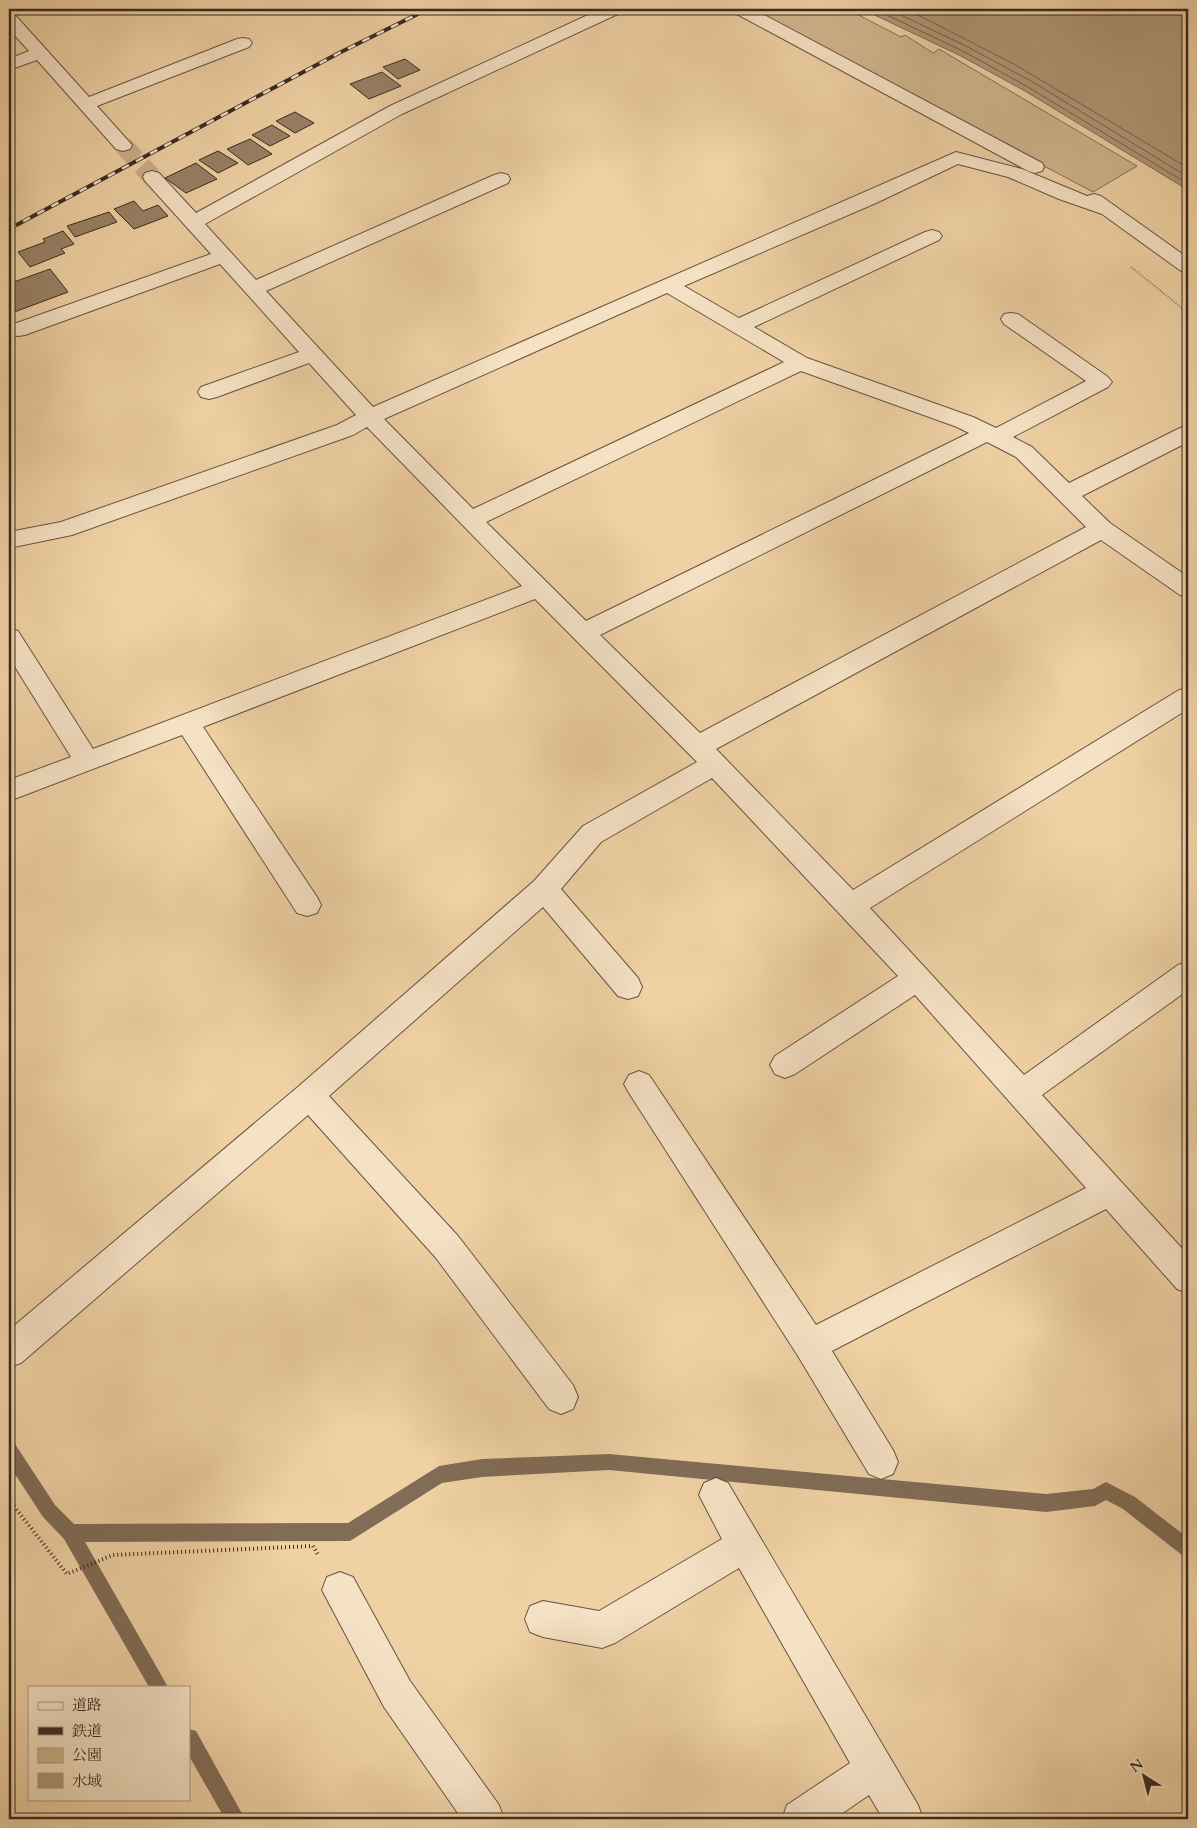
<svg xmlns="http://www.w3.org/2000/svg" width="1197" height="1828" font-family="Cardo,'Noto Serif JP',serif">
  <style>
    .green { fill: #d0b58e; stroke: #847058 }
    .water { fill: #b19878; stroke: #816c56 }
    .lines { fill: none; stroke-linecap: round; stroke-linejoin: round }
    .shore { stroke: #75614e; stroke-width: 1 }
    .stream { fill: #816c56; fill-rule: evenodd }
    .building { fill: #988166; stroke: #392a23 }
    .minor-tunnel { stroke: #cbb08a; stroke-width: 19; stroke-dasharray: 19 9; stroke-linecap: butt }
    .minor-casing { stroke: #665443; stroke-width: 2 }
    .path-far1 { stroke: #392a23; stroke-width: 2; stroke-dasharray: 0.5 2; stroke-linecap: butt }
    .path { stroke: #392a23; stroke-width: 4; stroke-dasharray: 1 3; stroke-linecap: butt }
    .minor { fill: #f5e1c4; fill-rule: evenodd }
    .rail-casing { stroke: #392a23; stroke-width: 4 }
    .rail { stroke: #f5e1c4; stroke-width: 2.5; stroke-dasharray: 8; stroke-linecap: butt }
  </style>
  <rect width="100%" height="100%" fill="#efd1a4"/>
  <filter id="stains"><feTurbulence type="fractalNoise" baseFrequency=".004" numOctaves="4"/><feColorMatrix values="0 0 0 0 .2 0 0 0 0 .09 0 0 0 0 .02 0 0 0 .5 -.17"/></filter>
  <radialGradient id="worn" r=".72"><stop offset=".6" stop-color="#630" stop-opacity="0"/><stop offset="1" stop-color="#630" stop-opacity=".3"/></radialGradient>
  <path class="green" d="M748,9H847L901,37L905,35L933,53L939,49L1137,166L1093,192Z"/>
  <path class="water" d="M862,9H1188V190L1025,91L959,55Z"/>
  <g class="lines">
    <path class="shore" d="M874,9L961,50L1028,87L1188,184
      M888,9L964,45L1031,81L1188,177
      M906,9L1014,64L1188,168"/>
    <path class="stream" d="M9,1442L15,1444L55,1505L74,1524L348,1523L439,1466L482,1459L609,1454L1046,1494L1093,1489L1106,1482L1135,1497L1188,1538V1558L1182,1555L1123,1509L1106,1500L1095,1506L1046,1512L609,1470L482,1477L442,1483L350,1541L85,1542L168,1687H149L64,1539L43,1517L9,1465Z
      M189,1729L196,1731L245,1819H225L189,1756Z"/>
  </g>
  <path class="building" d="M405,59L420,70L398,79L383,67Z
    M382,72L401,86L369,99L350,84Z
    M295,112L314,123L295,133L276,121Z
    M272,125L290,136L270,146L252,135Z
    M250,139L272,154L248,165L227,149Z
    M218,151L238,163L218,173L199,160Z
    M196,163L217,179L186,193L165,178Z
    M134,201L143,211L158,205L168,216L134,229L114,209Z
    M109,212L117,222L75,237L67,226Z
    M63,231L74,244L61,249L65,253L30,267L18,252L45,242L43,239Z
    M50,269L68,292L9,314V280L11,283Z"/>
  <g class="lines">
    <path class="minor-tunnel" d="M123,145L152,177"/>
    <g class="minor-casing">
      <path id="minor" d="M601,9H622L620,13L402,114L205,224L256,280L494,175L501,173L508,175L510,179L508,183L266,291L373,407L956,152L1022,169L1087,196L1094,194L1101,196L1188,258V273L1181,271L1102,214L1059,199L1008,177L958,164L876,203L684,286L739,318L925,232L932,230L939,232L942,236L939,240L754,327L807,358L973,417L996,428L1086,381L1004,324L1001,319L1004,314L1011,313L1018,314L1108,377L1112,382L1108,387L1013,437L1032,447L1069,483L1180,428L1188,426V442L1082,496L1110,523L1188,577V597L1180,595L1101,540L716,749L853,890L1179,690L1188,688V709L870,908L1024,1075L1178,965L1188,962V990L1042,1095L1188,1255V1293L1177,1289L1106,1209L832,1351L893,1450L898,1462L893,1474L881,1479L869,1474L798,1356L629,1093L624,1084L629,1075L639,1071L649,1075L816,1325L1086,1188L915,995L795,1074L785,1078L775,1074L770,1065L775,1056L898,976L712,778L601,842L561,889L638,978L642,987L638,996L628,999L618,996L543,907L329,1096L458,1236L573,1385L578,1397L573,1409L561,1414L549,1409L436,1258L308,1115L21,1363L9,1367V1330L299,1086L534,881L583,826L697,762L535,599L203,727L317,897L321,905L317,913L307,916L297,913L182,735L9,801V780L71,757L9,657V628L18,631L93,749L522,586L367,427L353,435L72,535L9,548V532L61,522L337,425L356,415L309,363L217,397L209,399L201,397L198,392L201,387L299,352L220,264L25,335L18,336L11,335L9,328L11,325L211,254L145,181L143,177L145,173L152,171L159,173L196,213L390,106ZM667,293L784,362L473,509L384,419ZM801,371L957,427L969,433L586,621L486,522ZM987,442L1016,457L1086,527L700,733L600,635Z
        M733,9H753L1042,163L1044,167L1042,171L1035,173L1028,171L735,13Z
        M9,14L15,15L89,97L237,39L243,38L249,39L252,43L249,47L97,106L132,145L130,149L123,151L116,149L37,60L9,70V59L29,51L9,29Z
        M716,1478L728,1483L918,1805L923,1819H883L869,1795L834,1819H782L787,1805L850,1763L739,1568L615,1643L602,1648L543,1637L530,1632L525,1619L530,1606L543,1601L599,1611L722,1539L699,1495L704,1483Z
        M340,1572L353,1577L410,1681L499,1805L504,1819H462L384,1707L322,1590L327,1577Z"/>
    </g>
    <path class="path-far1" d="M1131,267L1188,313"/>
    <path class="path" d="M9,1500L67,1574L113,1555L313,1546L318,1555"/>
    <use href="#minor" class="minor"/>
    <g class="rail-casing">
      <path id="rail" d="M9,229L339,53L428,9"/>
    </g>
    <use href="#rail" class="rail"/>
  </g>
  <rect width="1197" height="1828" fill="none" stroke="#efd1a4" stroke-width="30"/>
  <rect x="10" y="10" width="1177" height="1808" fill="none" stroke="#392a23" stroke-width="2.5"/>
  <rect x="15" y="15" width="1167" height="1798" fill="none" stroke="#392a23"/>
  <rect x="28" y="1686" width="162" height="115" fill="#f5e1c4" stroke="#aa9884"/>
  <rect x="38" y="1702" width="25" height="8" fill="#f5e1c4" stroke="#aa9884"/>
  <text x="72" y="1710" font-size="15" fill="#392a23">道路</text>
  <rect x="38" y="1727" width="25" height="8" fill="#392a23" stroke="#aa9884"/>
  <text x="72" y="1736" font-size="15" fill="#392a23">鉄道</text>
  <rect x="38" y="1748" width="25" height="15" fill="#d0b58e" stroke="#aa9884"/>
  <text x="72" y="1760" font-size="15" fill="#392a23">公園</text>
  <rect x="38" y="1773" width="25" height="15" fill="#b19878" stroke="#aa9884"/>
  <text x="72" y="1786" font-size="15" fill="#392a23">水域</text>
  <g transform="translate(1144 1776) rotate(324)" stroke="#f5e1c4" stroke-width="4" paint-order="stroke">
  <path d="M0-4L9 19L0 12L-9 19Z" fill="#392a23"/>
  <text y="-8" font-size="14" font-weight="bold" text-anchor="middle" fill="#392a23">N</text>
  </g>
  <rect width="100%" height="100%" filter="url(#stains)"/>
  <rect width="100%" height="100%" fill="url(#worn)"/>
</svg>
